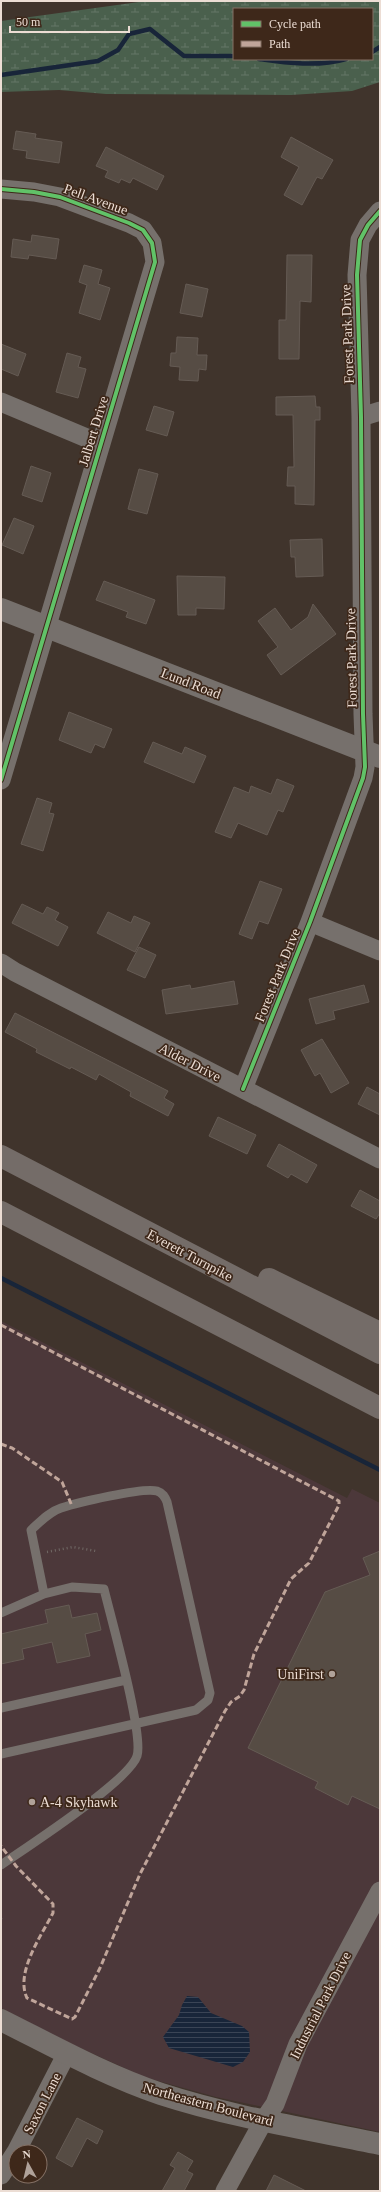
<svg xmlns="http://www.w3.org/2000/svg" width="381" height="2192" font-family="Georgia,serif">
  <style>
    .commercial { fill: #4c383a }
    .wetland { fill: url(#wetland-marsh); fill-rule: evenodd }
    .water { fill: url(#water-rules) }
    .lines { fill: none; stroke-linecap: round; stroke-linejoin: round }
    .stream { stroke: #182539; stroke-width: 4.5 }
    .building { fill: #564c44; stroke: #655b54 }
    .path { stroke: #716a66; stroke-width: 2.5; stroke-dasharray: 1 3; stroke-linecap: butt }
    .service { stroke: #76706c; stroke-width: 9 }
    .minor { stroke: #76706c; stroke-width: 19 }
    .tertiary { stroke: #76706c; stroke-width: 22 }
    .motorway { stroke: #746c68; stroke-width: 22 }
    .quiet { stroke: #c0a59a; stroke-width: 3; stroke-dasharray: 6 3; stroke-linecap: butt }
    .cycleway-casing { stroke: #3e281a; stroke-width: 6 }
    .cycleway { stroke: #61c268; stroke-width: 4 }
    .poi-dot { fill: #b0a299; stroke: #3e281a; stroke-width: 1.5 }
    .labels { text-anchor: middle; stroke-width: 3.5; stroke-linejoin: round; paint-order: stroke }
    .street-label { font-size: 14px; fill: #ecddd4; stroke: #3e281a }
    .poi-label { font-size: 14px; fill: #ecddd4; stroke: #3e281a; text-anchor: end }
  </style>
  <defs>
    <pattern id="wetland-marsh" width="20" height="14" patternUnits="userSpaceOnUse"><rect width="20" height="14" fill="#4a604d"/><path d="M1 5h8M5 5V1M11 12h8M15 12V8" fill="none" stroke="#647666"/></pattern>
    <pattern id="water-rules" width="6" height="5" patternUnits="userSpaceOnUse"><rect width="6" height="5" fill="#182539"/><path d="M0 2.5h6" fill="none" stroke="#3a4455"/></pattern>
  </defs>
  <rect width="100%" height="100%" fill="#40342c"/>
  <path class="commercial" d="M1,1321L347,1498L352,1489L380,1503V2132L216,2097L144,2077L67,2042L1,2008Z"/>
  <path class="wetland" d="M146,1H380V82L352,91L291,95L106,94L59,90L1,92V21ZM234,9H372V59H234Z"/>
  <path class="water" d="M187,1996L198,1997L211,2013L242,2026L249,2032L250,2052L243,2062L233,2067L169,2048L163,2037L179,2015L182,2005Z"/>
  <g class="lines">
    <path class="stream" d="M372,52L380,47
      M259,59C288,63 318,67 346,59
      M1,75L98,61L118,50L129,34L150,29L184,56H234
      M1,1278L380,1470"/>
  </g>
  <path class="building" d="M16,131L36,134L35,138L62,142L59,163L26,158L27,151L13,149Z
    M291,137L333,160L322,179L317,177L302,205L284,195L299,167L281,157Z
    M106,147L164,176L157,190L133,178L130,183L121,179L119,183L105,177L108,171L96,166Z
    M32,235L59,239L56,259L29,255L28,259L11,257L13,239L31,242Z
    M287,255H312L311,302L300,301L299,359H279V320H286Z
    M84,265L102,270L98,284L110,288L100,320L79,313L87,285L79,282Z
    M186,284L208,289L202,317L180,313Z
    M177,337L198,338L197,355H207L206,370L199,369L198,381L179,380L180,367L170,366L171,353H176Z
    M1,344L26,354L18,376L1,369Z
    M67,353L81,357L78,367L86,369L78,398L56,392Z
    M315,396L316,407H320V420H315L314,505L295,504V486H287L288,467H294L293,415H276V397Z
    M154,406L174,412L167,436L146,430Z
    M31,466L51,473L42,502L22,495Z
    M139,469L158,474L147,514L128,509Z
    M14,518L34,526L23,554L2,545Z
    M322,539L323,576L296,577L295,557H291L290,540Z
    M177,576L225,577L224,609L196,608V615H178Z
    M104,581L155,600L146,624L126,617L128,612L96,600Z
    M313,604L336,634L281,675L267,655L278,647L258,621L275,608L291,630L308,617Z
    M69,712L112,729L104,748L95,744L91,753L59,740Z
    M153,742L182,754L185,747L206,756L194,783L144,762Z
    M277,779L294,786L283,812L278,810L267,835L238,823L231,838L215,832L234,787L249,793L251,786L271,794Z
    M37,798L52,803L49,813L54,814L43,851L21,844Z
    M260,881L282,889L268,924L259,921L252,939L239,934Z
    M22,904L43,914L47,907L59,913L55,920L68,927L58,946L12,923Z
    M108,912L131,923L134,916L150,923L135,952L97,933Z
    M139,947L156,955L145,978L127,970Z
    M234,981L238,1004L166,1014L162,990L190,985L191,989Z
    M364,985L369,1002L333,1011L335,1019L316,1024L309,999Z
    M15,1013L168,1091L164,1098L174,1104L168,1116L130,1096L131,1092L99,1074L96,1080L71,1067L70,1069L36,1052L37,1049L5,1032Z
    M322,1039L349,1083L331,1093L320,1073L315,1076L301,1050Z
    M367,1087L380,1094V1115L358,1104Z
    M218,1117L256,1135L247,1154L209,1136Z
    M279,1144L317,1165L307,1183L291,1174L288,1178L267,1166Z
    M360,1190L380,1201V1213L376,1219L351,1206Z
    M380,1551V1809L352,1796L348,1805L315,1788L318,1782L248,1748L325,1592L370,1575L363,1558Z
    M69,1605L72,1618L97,1613L101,1630L85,1634L90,1656L57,1663L52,1642L22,1649L24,1659L1,1664V1634L48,1623L45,1610Z
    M77,2118L103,2131L97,2144L87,2138L72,2167L56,2158Z
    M178,2152L193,2161L187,2171L193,2174L184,2191H162L175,2168L170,2165Z
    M274,2175L306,2191H266Z"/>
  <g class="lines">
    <path class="path" d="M47,1552L73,1547L96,1551
      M1,1919L2,1920"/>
    <path class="service" d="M1,1613L44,1594L31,1530C40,1522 49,1512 61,1508C76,1503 143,1487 157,1491C163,1493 165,1497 167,1502L210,1693L208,1700L196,1710L1,1754
      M1,1708L126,1680
      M1,1865C27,1847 129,1781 137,1756C144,1735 111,1618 104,1589L72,1587L44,1594"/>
    <path class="minor" d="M1,189L34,192L60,197L129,223L143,230L152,243L155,262L1,780
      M1,402L101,444
      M361,417L380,411
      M310,922L380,951
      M1,963L15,972L380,1159
      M243,1089L310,922L363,778L365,767L363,714L361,417L357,275L360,240L368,225L380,211
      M16,2152L67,2053
      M1,2175L16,2152
      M225,2191L264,2120L275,2104L298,2044L380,1891"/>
    <path class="tertiary" d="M1,609L380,757
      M1,2020C53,2046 105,2075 161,2094C232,2117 307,2129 380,2144"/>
    <path class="motorway" d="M1,1156L380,1353
      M1,1212L380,1408
      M269,1279L380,1333"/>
    <path class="quiet" d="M1,1325L339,1501V1505L309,1563L291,1579L254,1654L244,1690L240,1696L231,1702L225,1711L140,1874L100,1968L75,2017L72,2019L27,1998C15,1973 41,1936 53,1913V1904L16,1866L1,1846
      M1,1444L12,1448L62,1482L72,1506"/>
    <g class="cycleway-casing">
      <path id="cycleway" d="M1,189L34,192L60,197L129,223L143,230L152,243L155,262L1,780
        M243,1089L310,922L363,778L365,767L363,714L361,417L357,275L360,240L368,225L380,211"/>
    </g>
    <use href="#cycleway" class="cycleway"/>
  </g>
  <g class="poi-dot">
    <circle cx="332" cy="1674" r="4"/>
    <circle cx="32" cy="1802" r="4"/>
  </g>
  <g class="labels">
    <g class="street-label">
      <text transform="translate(96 199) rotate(20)" y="5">Pell Avenue</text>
      <text transform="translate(347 334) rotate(-92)" y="5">Forest Park Drive</text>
      <text transform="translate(93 431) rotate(-73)" y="5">Jalbert Drive</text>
      <text transform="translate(351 658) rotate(-91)" y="5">Forest Park Drive</text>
      <text transform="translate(191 683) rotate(21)" y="5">Lund Road</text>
      <text transform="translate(277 975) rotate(-68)" y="5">Forest Park Drive</text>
      <text transform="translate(190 1062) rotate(27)" y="5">Alder Drive</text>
      <text transform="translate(190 1255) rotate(28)" y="5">Everett Turnpike</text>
      <text transform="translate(320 2005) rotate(-63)" y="5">Industrial Park Drive</text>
      <text transform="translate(42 2103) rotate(-63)" y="5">Saxon Lane</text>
      <text transform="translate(208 2104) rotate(15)" y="5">Northeastern Boulevard</text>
    </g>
    <g class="poi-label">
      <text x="324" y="1679">UniFirst</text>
      <text x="40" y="1807" text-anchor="start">A-4 Skyhawk</text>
    </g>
  </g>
  <rect width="381" height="2192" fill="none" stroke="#ecddd4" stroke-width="4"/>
  <rect x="233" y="8" width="140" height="52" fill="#3e281a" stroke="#847064"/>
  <rect x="241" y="21" width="20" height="6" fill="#61c268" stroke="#847064"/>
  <text x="269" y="28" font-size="12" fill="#ecddd4">Cycle path</text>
  <rect x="241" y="41" width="20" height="6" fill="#c0a59a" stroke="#847064"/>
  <text x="269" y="48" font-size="12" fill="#ecddd4">Path</text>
  <g transform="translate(28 2164) rotate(352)"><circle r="19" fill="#3e281a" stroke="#847064"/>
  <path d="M0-3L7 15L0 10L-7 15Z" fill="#b0a299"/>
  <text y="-6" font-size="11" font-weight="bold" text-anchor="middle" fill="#ecddd4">N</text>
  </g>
  <path d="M10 26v6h119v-6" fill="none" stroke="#ecddd4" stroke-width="2"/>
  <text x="16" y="26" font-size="12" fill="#ecddd4" stroke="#3e281a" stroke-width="3" paint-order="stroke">50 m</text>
</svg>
